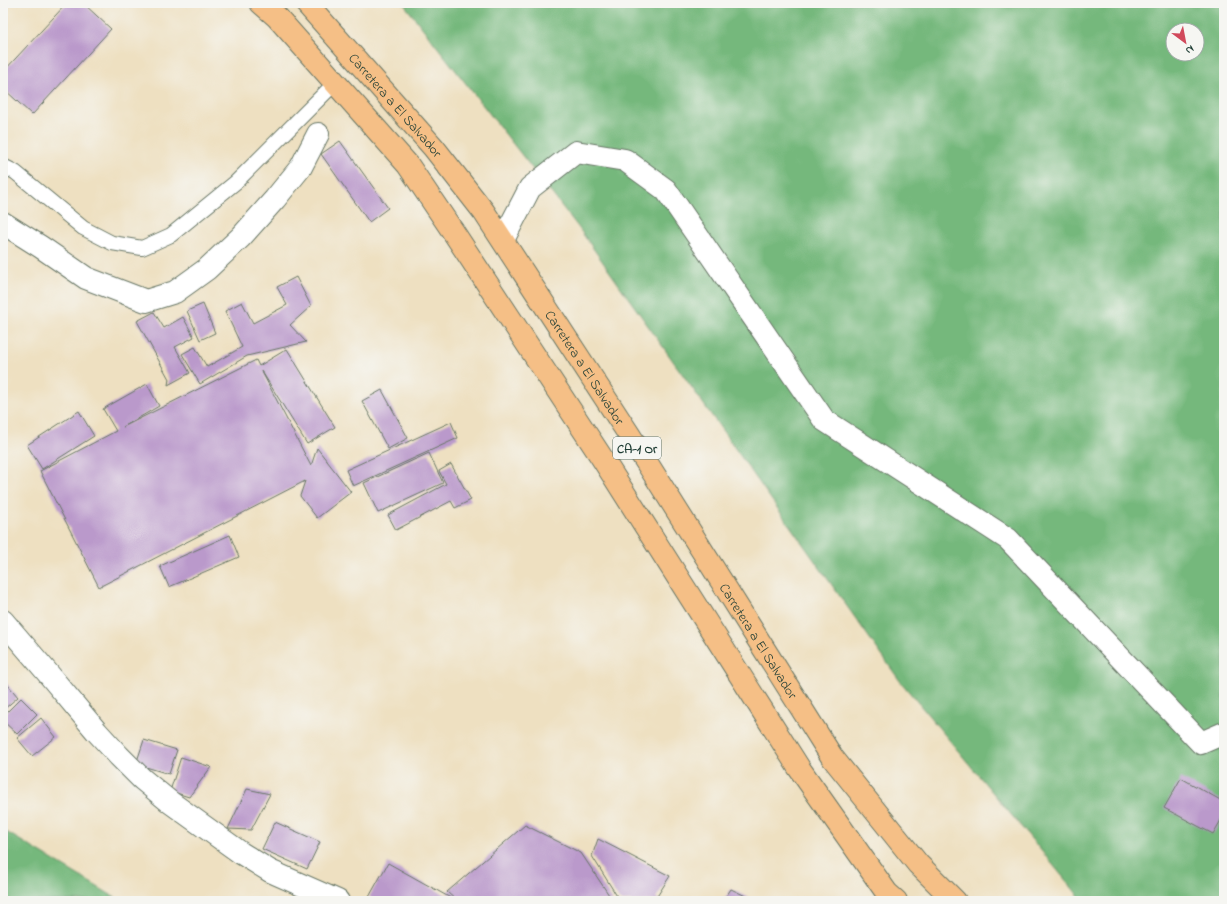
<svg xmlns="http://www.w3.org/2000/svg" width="1227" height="904" font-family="'Indie Flower',sans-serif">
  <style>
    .forest { fill: #74b87b; stroke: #4a7a58; fill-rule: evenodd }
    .building { fill: #ba99cb }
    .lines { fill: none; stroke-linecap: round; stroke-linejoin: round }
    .lane-casing { stroke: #677665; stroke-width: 16 }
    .street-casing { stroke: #677665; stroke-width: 24 }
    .highway-casing { stroke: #677665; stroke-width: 24 }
    .lane { stroke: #fff; stroke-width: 14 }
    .street { stroke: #fff; stroke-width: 22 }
    .highway { stroke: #f5bf86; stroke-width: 22 }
    .labels { text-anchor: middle; stroke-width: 3; stroke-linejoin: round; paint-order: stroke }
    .shield { fill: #f6f6f2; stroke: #60746d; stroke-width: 1 }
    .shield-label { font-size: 13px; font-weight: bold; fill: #1f3d34 }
    .street-label { font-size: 14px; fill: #1f3d34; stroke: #f6f6f2 }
  </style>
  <rect width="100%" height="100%" fill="#f6f6f2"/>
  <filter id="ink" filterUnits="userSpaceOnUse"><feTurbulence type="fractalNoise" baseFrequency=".025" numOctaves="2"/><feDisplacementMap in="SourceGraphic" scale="8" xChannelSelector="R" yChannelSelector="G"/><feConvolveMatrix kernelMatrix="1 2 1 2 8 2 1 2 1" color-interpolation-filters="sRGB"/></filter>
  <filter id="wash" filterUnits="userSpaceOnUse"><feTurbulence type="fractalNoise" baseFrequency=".012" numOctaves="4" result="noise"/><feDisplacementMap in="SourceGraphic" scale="16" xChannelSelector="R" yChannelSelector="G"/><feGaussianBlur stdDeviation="0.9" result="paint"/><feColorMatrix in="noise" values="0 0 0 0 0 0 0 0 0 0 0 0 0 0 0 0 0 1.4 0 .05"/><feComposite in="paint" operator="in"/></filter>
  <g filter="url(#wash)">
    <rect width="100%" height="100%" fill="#eee0c1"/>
    <path class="forest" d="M403,3H1224V901H1083L900,681L578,227ZM1173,30H1197V54H1173Z
      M3,830L121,901H3Z"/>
    <g id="blocks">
      <path class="building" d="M67,3H83L111,29L32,115L3,88V72Z
        M340,141L388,208L369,222L321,154Z
        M296,277L311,306L290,325L306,342L247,356L200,384L182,354L195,347L207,367L242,347L225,311L242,302L253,323L287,305L277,287Z
        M203,304L215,333L200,340L187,311Z
        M154,312L164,328L183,317L194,337L175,347L190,373L168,385L169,379L137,321Z
        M287,349L335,427L307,444L261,370L311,466L317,448L351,492L317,518L300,496L305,481L99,587L40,471L116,431L103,409L147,384L159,406L123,427L256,360L259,366Z
        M382,390L408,438L388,449L362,401Z
        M79,411L94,436L42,469L27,445Z
        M451,422L458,438L353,486L346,470Z
        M429,453L443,483L378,513L364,483Z
        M451,464L471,500L455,508L451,501L396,530L388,515L446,484L439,471Z
        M230,535L239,557L169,587L160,566Z
        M3,679L18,697L3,710Z
        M21,698L37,714L17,734L3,721V716Z
        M41,718L56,737L32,756L17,738Z
        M144,740L177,750L169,774L136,764Z
        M181,757L211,767L189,797L170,791Z
        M1181,778L1224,802V815L1213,834L1164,808Z
        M247,789L270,794L251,830L228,829Z
        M275,822L320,842L307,869L262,849Z
        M525,825L581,853L613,901H457L447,892Z
        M598,839L670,876L656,898L661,901H620L592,856Z
        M388,863L456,901H377L369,897Z
        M731,889L756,901H723Z"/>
    </g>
  </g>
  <g filter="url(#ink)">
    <use href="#blocks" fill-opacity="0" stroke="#677665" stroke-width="1"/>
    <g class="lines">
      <g class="lane-casing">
        <path id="lane" d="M3,166L15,172L83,228L112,243L142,248L171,235L236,182L335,83"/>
      </g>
      <g class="street-casing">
        <path id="street" d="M3,223L41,247L86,278L146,301L175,292L207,269L241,237L275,199L301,167L318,134
          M503,240L530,188L576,152L625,160L666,190L824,420L1008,539L1201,743L1224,733
          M3,621L46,671L97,732L119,756L142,779L170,802L241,853L270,871L338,901"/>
      </g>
      <g class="highway-casing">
        <g id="highway">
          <path d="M261,3L277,17L408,165L454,233L602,458L799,768L887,893L896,901"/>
          <path id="s1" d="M306,3L434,148L484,212L630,436L832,757L918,864L955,901"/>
        </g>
      </g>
      <use href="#lane" class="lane"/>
      <use href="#street" class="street"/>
      <use href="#highway" class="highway"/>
    </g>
  </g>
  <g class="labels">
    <rect class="shield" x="613" y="437" width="48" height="22" rx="3"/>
    <g class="shield-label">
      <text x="637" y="453">CA-1 Or</text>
    </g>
    <g class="street-label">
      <text dy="5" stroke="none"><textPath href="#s1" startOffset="136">Carretera a El Salvador</textPath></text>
      <text dy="5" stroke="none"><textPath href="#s1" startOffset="460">Carretera a El Salvador</textPath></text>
      <text dy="5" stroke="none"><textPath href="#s1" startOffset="784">Carretera a El Salvador</textPath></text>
    </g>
  </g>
  <rect width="1227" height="904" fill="none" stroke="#f6f6f2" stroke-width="16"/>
  <g transform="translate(1185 42) rotate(148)"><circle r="19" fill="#f6f6f2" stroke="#a0aca6"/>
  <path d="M0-3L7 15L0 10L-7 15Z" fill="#d1495b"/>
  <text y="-6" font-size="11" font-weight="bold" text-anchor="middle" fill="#1f3d34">N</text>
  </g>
</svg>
